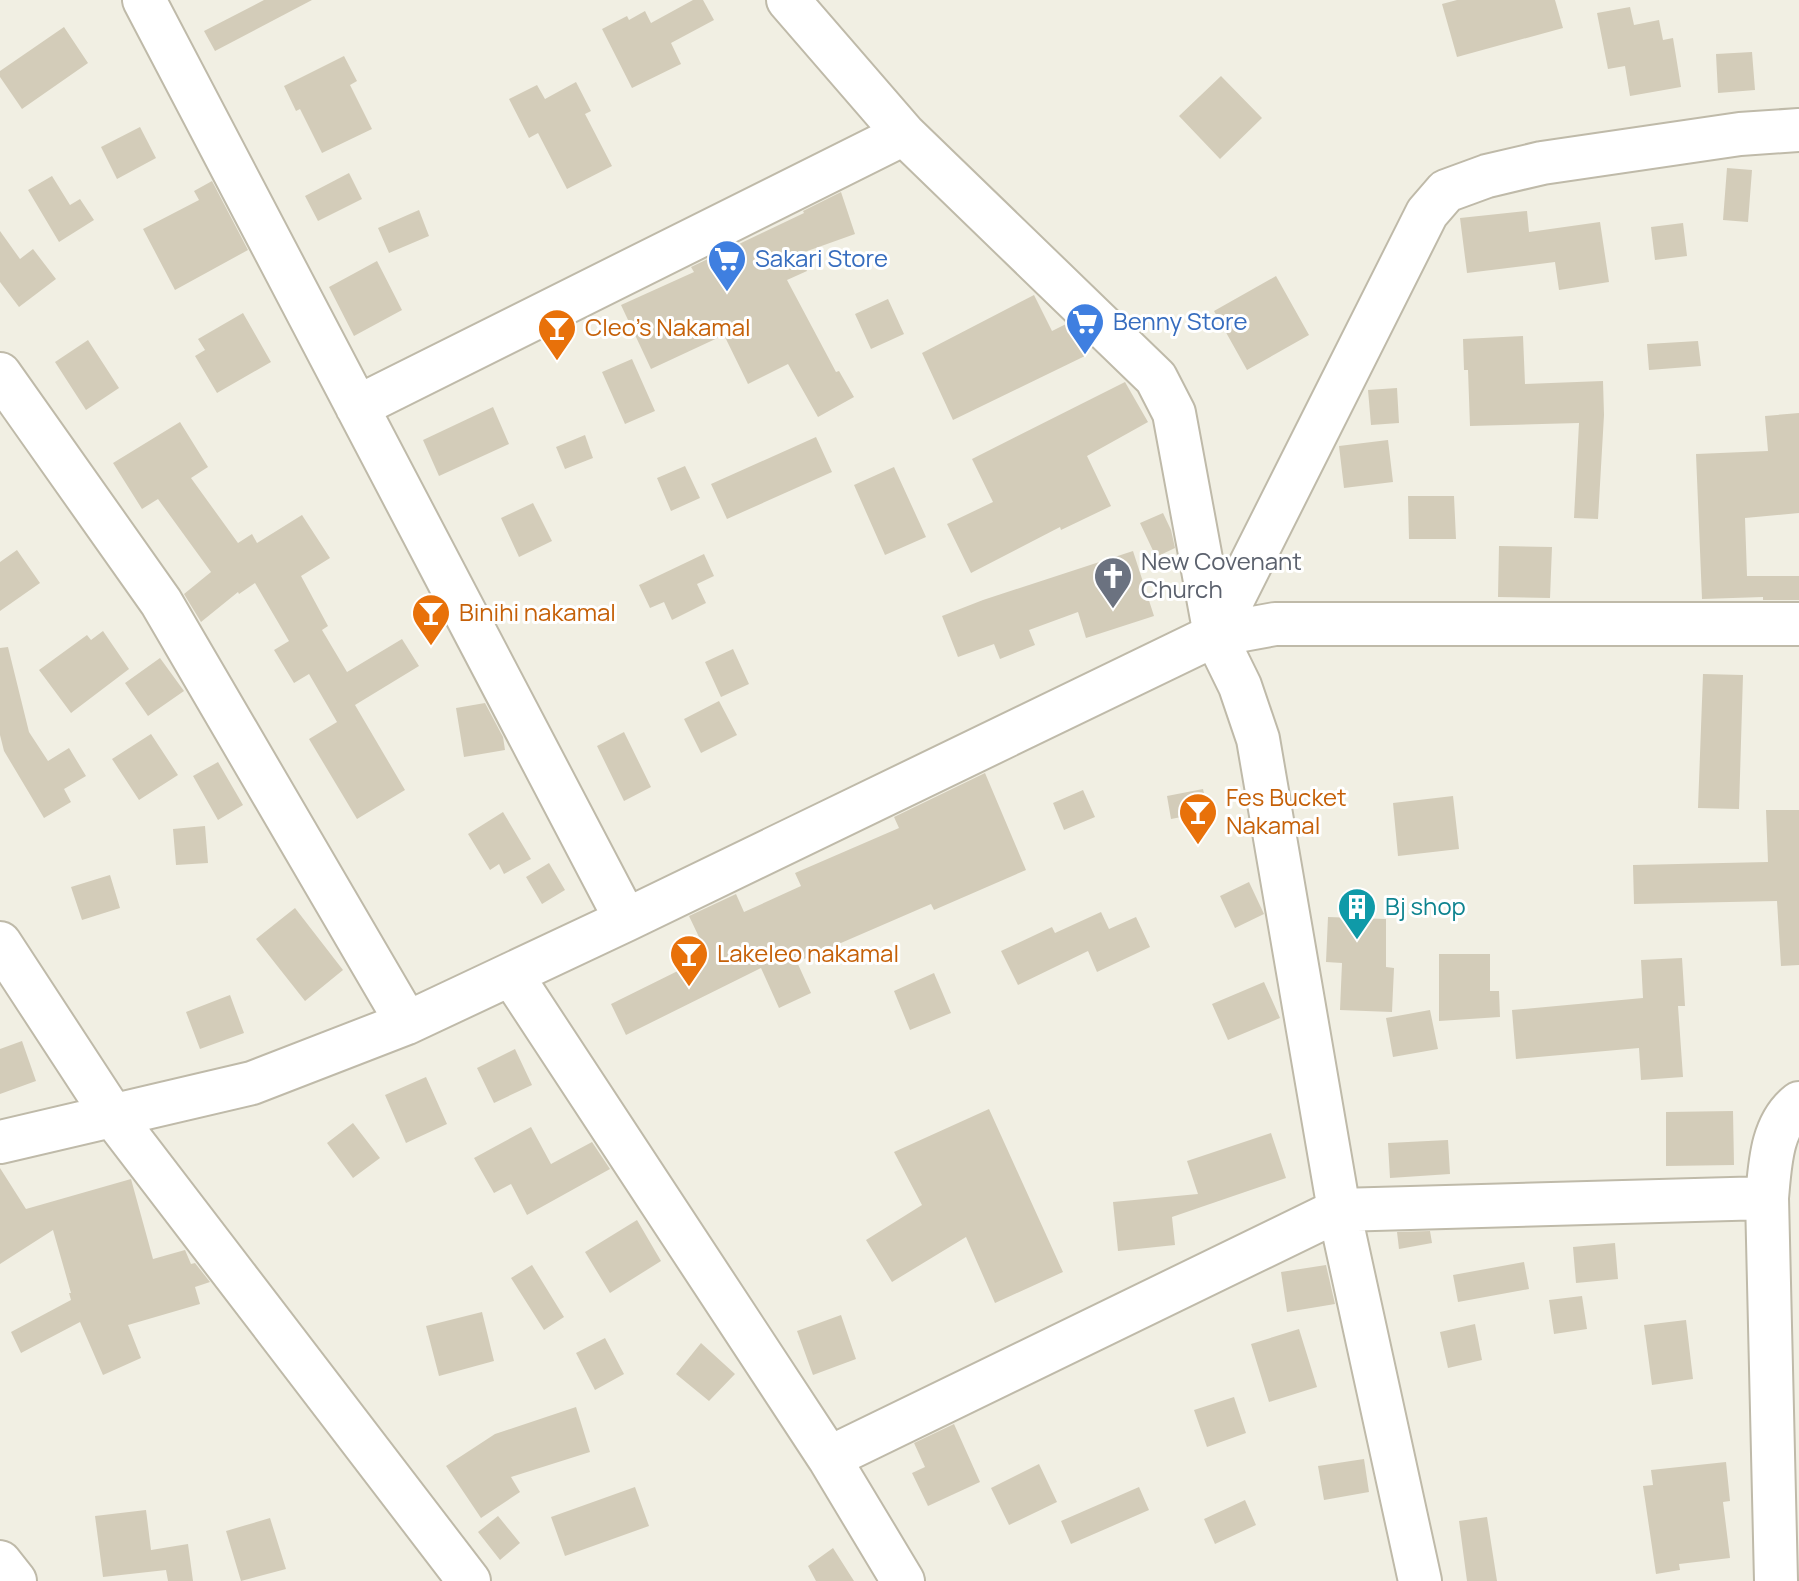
<svg xmlns="http://www.w3.org/2000/svg" width="1799" height="1581" font-family="Manrope,sans-serif">
  <style>
    .building { fill: #d3ccb9 }
    .lines { fill: none; stroke-linecap: round; stroke-linejoin: round }
    .minor-casing { stroke: #bfbaa9; stroke-width: 46 }
    .minor { stroke: #fff; stroke-width: 42 }
    .labels { text-anchor: middle; stroke-width: 6; stroke-linejoin: round; paint-order: stroke }
    .shop-label { font-size: 24px; fill: #366cbe; stroke: #fff; text-anchor: start }
    .food-label { font-size: 24px; fill: #c56008; stroke: #fff; text-anchor: start }
    .worship-label { font-size: 24px; fill: #5b616d; stroke: #fff; text-anchor: start }
    .culture-label { font-size: 24px; fill: #0d838f; stroke: #fff; text-anchor: start }
  </style>
  <rect width="100%" height="100%" fill="#f1efe3"/>
  <path class="building" d="M264,0H312L215,51L204,31Z
    M693,0H703L714,20L671,43L681,64L632,88L602,29L627,16L629,20L645,11L651,23Z
    M1457,0H1555L1563,28L1457,57L1442,4Z
    M1630,7L1634,25L1659,20L1663,40L1673,38L1681,87L1630,96L1625,66L1608,69L1597,13Z
    M64,27L88,63L22,109L0,77V71Z
    M1752,52L1755,90L1718,93L1716,54Z
    M344,56L357,81L350,85L372,129L322,153L300,109L296,111L284,86Z
    M1221,76L1262,118L1220,159L1179,116Z
    M576,82L591,111L585,114L612,166L567,189L538,133L529,138L509,99L537,85L545,99Z
    M140,127L156,158L117,179L101,147Z
    M1727,168L1752,170L1748,222L1723,220Z
    M349,173L362,199L318,221L305,196Z
    M52,176L70,205L80,199L94,220L59,242L28,190Z
    M212,181L248,250L175,290L143,229L199,200L194,191Z
    M841,192L855,234L799,254L807,271L787,280L836,372L839,371L854,397L818,417L788,364L748,384L724,335L651,369L621,305L694,272L691,267L804,213L803,211Z
    M419,210L429,236L389,253L378,228Z
    M1527,211L1529,232L1600,222L1609,282L1559,290L1555,262L1467,273L1460,218Z
    M1683,223L1687,256L1655,260L1651,227Z
    M0,231L20,259L33,249L56,279L19,307L0,282Z
    M377,261L402,310L354,336L329,287Z
    M1276,276L1309,335L1247,370L1214,311Z
    M1034,295L1052,331L1066,324L1073,331L1085,356L953,420L922,353Z
    M888,299L904,334L871,349L855,314Z
    M243,313L271,362L217,393L195,356L205,350L198,339Z
    M1523,336L1525,384L1603,381L1604,415L1598,519L1574,518L1579,423L1470,426L1468,370H1464L1463,339Z
    M88,340L119,388L86,410L55,362Z
    M1698,341L1701,366L1649,370L1647,344Z
    M632,359L655,411L625,424L602,372Z
    M1125,382L1148,422L1087,456L1111,506L1061,530L1060,527L971,573L947,524L993,502L972,459Z
    M1397,388L1399,423L1371,425L1368,390Z
    M493,407L509,444L439,476L423,440Z
    M1799,413V513L1745,518L1747,576H1799V600H1763V597L1702,599L1696,454L1768,451L1765,416Z
    M180,422L208,467L191,478L238,543L252,534L257,543L302,515L330,558L301,576L328,626L322,630L347,672L402,639L419,666L355,705L405,790L357,819L309,739L337,722L309,674L294,683L274,650L289,641L255,583L239,594L238,592L201,622L184,594L211,572L158,499L142,509L113,463Z
    M585,435L593,458L565,469L556,447Z
    M816,437L832,472L727,519L711,484Z
    M1388,440L1393,482L1344,488L1339,446Z
    M685,466L700,498L671,511L657,478Z
    M894,467L926,537L885,555L854,485Z
    M1408,496H1454L1456,539H1409Z
    M533,503L552,541L519,557L501,518Z
    M1163,513L1171,530L1175,548L1156,557L1140,523Z
    M1499,546L1552,547L1550,598L1498,597Z
    M17,550L40,583L0,611V562Z
    M1133,551L1154,616L1086,638L1078,612L1029,630L1035,645L1000,659L994,644L958,657L942,616L983,600Z
    M704,554L714,576L697,584L706,603L672,620L664,602L650,608L639,585Z
    M103,631L129,669L71,713L39,670L87,635L91,640Z
    M8,647L29,732L48,761L69,748L86,776L64,789L71,802L44,818L4,751L0,735V648Z
    M733,649L749,684L721,697L705,662Z
    M160,658L184,691L148,716L125,683Z
    M1703,674L1743,675L1739,809L1698,808Z
    M719,701L737,735L701,753L684,719Z
    M485,703L503,737L505,750L464,757L456,708Z
    M624,732L651,787L624,801L597,746Z
    M151,734L178,775L139,800L112,759Z
    M218,762L243,805L218,820L193,776Z
    M985,773L1026,870L934,910L931,904L797,962L811,993L779,1008L761,968L626,1035L611,1004L708,956L689,916L736,894L744,912L801,886L795,873L899,828L894,817Z
    M1203,789L1208,812L1171,819L1167,796Z
    M1083,790L1095,817L1064,830L1053,803Z
    M1453,796L1459,849L1398,856L1393,803Z
    M1766,810H1799V965L1781,966L1777,901L1634,904L1633,865L1768,862Z
    M503,812L531,859L504,874L499,864L490,870L468,834Z
    M205,826L208,863L176,865L173,829Z
    M549,863L565,890L542,904L526,877Z
    M110,875L120,908L82,920L71,887Z
    M1249,882L1264,914L1235,928L1220,896Z
    M295,908L343,970L305,1001L256,939Z
    M1101,912L1109,929L1136,917L1150,947L1097,972L1088,951L1018,985L1001,951L1052,927L1055,933Z
    M1328,917L1386,919V967L1394,968L1392,1012L1340,1010L1342,963L1326,962Z
    M1439,954H1490V991H1499L1500,1017L1439,1021Z
    M1682,958L1685,1006H1678L1683,1077L1641,1080L1639,1048L1516,1059L1512,1010L1643,998L1641,960Z
    M934,973L951,1013L910,1030L894,991Z
    M1264,982L1280,1018L1228,1040L1212,1004Z
    M230,995L244,1033L200,1049L186,1012Z
    M1430,1010L1438,1049L1393,1057L1386,1018Z
    M22,1041L36,1081L0,1094V1049Z
    M515,1049L532,1085L494,1103L477,1068Z
    M426,1077L447,1124L406,1143L385,1095Z
    M989,1109L1063,1272L995,1303L966,1237L892,1282L866,1240L922,1205L894,1152Z
    M1733,1111L1734,1165L1666,1166V1112Z
    M353,1123L380,1158L353,1178L327,1143Z
    M531,1127L551,1164L592,1142L610,1169L527,1215L511,1184L494,1193L474,1158Z
    M1271,1133L1286,1178L1172,1217L1175,1245L1118,1251L1113,1202L1198,1194L1187,1161Z
    M1448,1140L1450,1174L1390,1178L1388,1143Z
    M0,1168L26,1209L131,1179L153,1259L185,1250L191,1264L195,1263L210,1282L195,1287L200,1304L128,1325L141,1358L103,1375L80,1322L21,1353L11,1332L71,1300L69,1293H71L53,1230L0,1264Z
    M637,1220L661,1261L610,1293L585,1252Z
    M1430,1231L1432,1243L1399,1249L1397,1232Z
    M1615,1243L1618,1279L1576,1283L1573,1247Z
    M1524,1262L1529,1289L1458,1302L1453,1275Z
    M532,1265L564,1317L544,1330L511,1278Z
    M1326,1265L1335,1304L1287,1312L1281,1272Z
    M1582,1296L1587,1329L1554,1334L1549,1300Z
    M482,1312L494,1361L439,1376L426,1326Z
    M841,1315L856,1359L813,1375L797,1331Z
    M1686,1320L1693,1379L1652,1385L1644,1325Z
    M1475,1324L1482,1360L1448,1368L1440,1332Z
    M1299,1329L1317,1387L1269,1402L1251,1344Z
    M605,1338L624,1374L595,1390L576,1353Z
    M701,1343L735,1374L709,1401L676,1374Z
    M1234,1397L1246,1433L1207,1447L1194,1410Z
    M576,1407L590,1452L511,1477L520,1492L481,1518L446,1466L495,1434Z
    M954,1424L980,1482L928,1506L912,1473L925,1467L914,1443Z
    M1364,1459L1369,1492L1324,1500L1318,1466Z
    M1726,1462L1730,1501L1723,1502L1730,1558L1679,1564L1680,1570L1656,1574L1643,1486L1653,1485L1651,1470Z
    M1039,1464L1057,1502L1009,1525L991,1488Z
    M635,1487L649,1526L565,1556L551,1517Z
    M1139,1487L1149,1510L1071,1544L1061,1521Z
    M1245,1500L1256,1525L1215,1544L1204,1519Z
    M146,1510L151,1550L188,1544L193,1581H168L166,1570L103,1577L95,1516Z
    M498,1516L520,1543L500,1560L478,1532Z
    M1487,1517L1497,1581H1467L1459,1521Z
    M270,1518L286,1569L241,1581L226,1531Z
    M833,1548L854,1581H816L808,1566Z"/>
  <g class="lines">
    <g class="minor-casing">
      <path id="minor" d="M144,0L626,920
        M788,0L904,134L1156,378L1174,413L1215,635L1240,686L1258,739L1339,1210L1420,1581
        M0,374L161,602L407,1023
        M357,407L904,134
        M1215,635L1427,213L1446,191L1487,176L1542,163L1740,134L1799,130
        M0,943L113,1116L469,1581
        M511,974L829,1458L903,1581
        M0,1142L252,1083L407,1023L626,920L1215,635L1275,624H1799
        M829,1458L1339,1210L1767,1198
        M0,1562L15,1581
        M1776,1581L1767,1198C1770,1165 1771,1125 1799,1103"/>
    </g>
    <use href="#minor" class="minor"/>
  </g>
  <defs>
    <g id="supermarket-pin" transform="scale(2)"><path d="M0 17L-7.5 6A9.5 9.5 0 1 1 7.5 6Z" fill="#3f7fe0" stroke="#fff"/><path d="M-6-5.5h2.5l.6 2H6L4.5 2H-2.5L-4.4-4H-6ZM-1.5 3.2a1.3 1.3 0 1 0 .1 0ZM3 3.2a1.3 1.3 0 1 0 .1 0Z" fill="#fff"/></g>
    <g id="bar-pin" transform="scale(2)"><path d="M0 17L-7.5 6A9.5 9.5 0 1 1 7.5 6Z" fill="#e8710a" stroke="#fff"/><path d="M-6-5H6L.8 .8V4.5H3.5V6h-7V4.5H-.8V.8Z" fill="#fff"/></g>
    <g id="church-pin" transform="scale(2)"><path d="M0 17L-7.5 6A9.5 9.5 0 1 1 7.5 6Z" fill="#6b7280" stroke="#fff"/><path d="M-1.2-6h2.4v3.5h3.3v2.4h-3.3V6h-2.4V-.1h-3.3v-2.4h3.3Z" fill="#fff"/></g>
    <g id="building-pin" transform="scale(2)"><path d="M0 17L-7.5 6A9.5 9.5 0 1 1 7.5 6Z" fill="#0f9aa8" stroke="#fff"/><path d="M-4-6H4V6H1V3H-1V6H-4ZM-2.5-4.3h1.7v1.8h-1.7ZM.8-4.3h1.7v1.8H.8ZM-2.5-1h1.7V.8h-1.7ZM.8-1h1.7V.8H.8Z" fill="#fff"/></g>
  </defs>
  <g fill-rule="evenodd">
    <use href="#supermarket-pin" x="727" y="259"/>
    <use href="#supermarket-pin" x="1085" y="322"/>
    <use href="#bar-pin" x="557" y="328"/>
    <use href="#church-pin" x="1113" y="576"/>
    <use href="#bar-pin" x="431" y="613"/>
    <use href="#bar-pin" x="1198" y="812"/>
    <use href="#building-pin" x="1357" y="907"/>
    <use href="#bar-pin" x="689" y="954"/>
  </g>
  <g class="labels">
    <g class="shop-label">
      <text x="755" y="267">Sakari Store</text>
      <text x="1113" y="330">Benny Store</text>
    </g>
    <g class="food-label">
      <text x="585" y="336">Cleo's Nakamal</text>
      <text x="459" y="621">Binihi nakamal</text>
      <text x="1226" y="806">Fes Bucket<tspan x="1226" dy="28">Nakamal</tspan></text>
      <text x="717" y="962">Lakeleo nakamal</text>
    </g>
    <g class="worship-label">
      <text x="1141" y="570">New Covenant<tspan x="1141" dy="28">Church</tspan></text>
    </g>
    <g class="culture-label">
      <text x="1385" y="915">Bj shop</text>
    </g>
  </g>
</svg>
